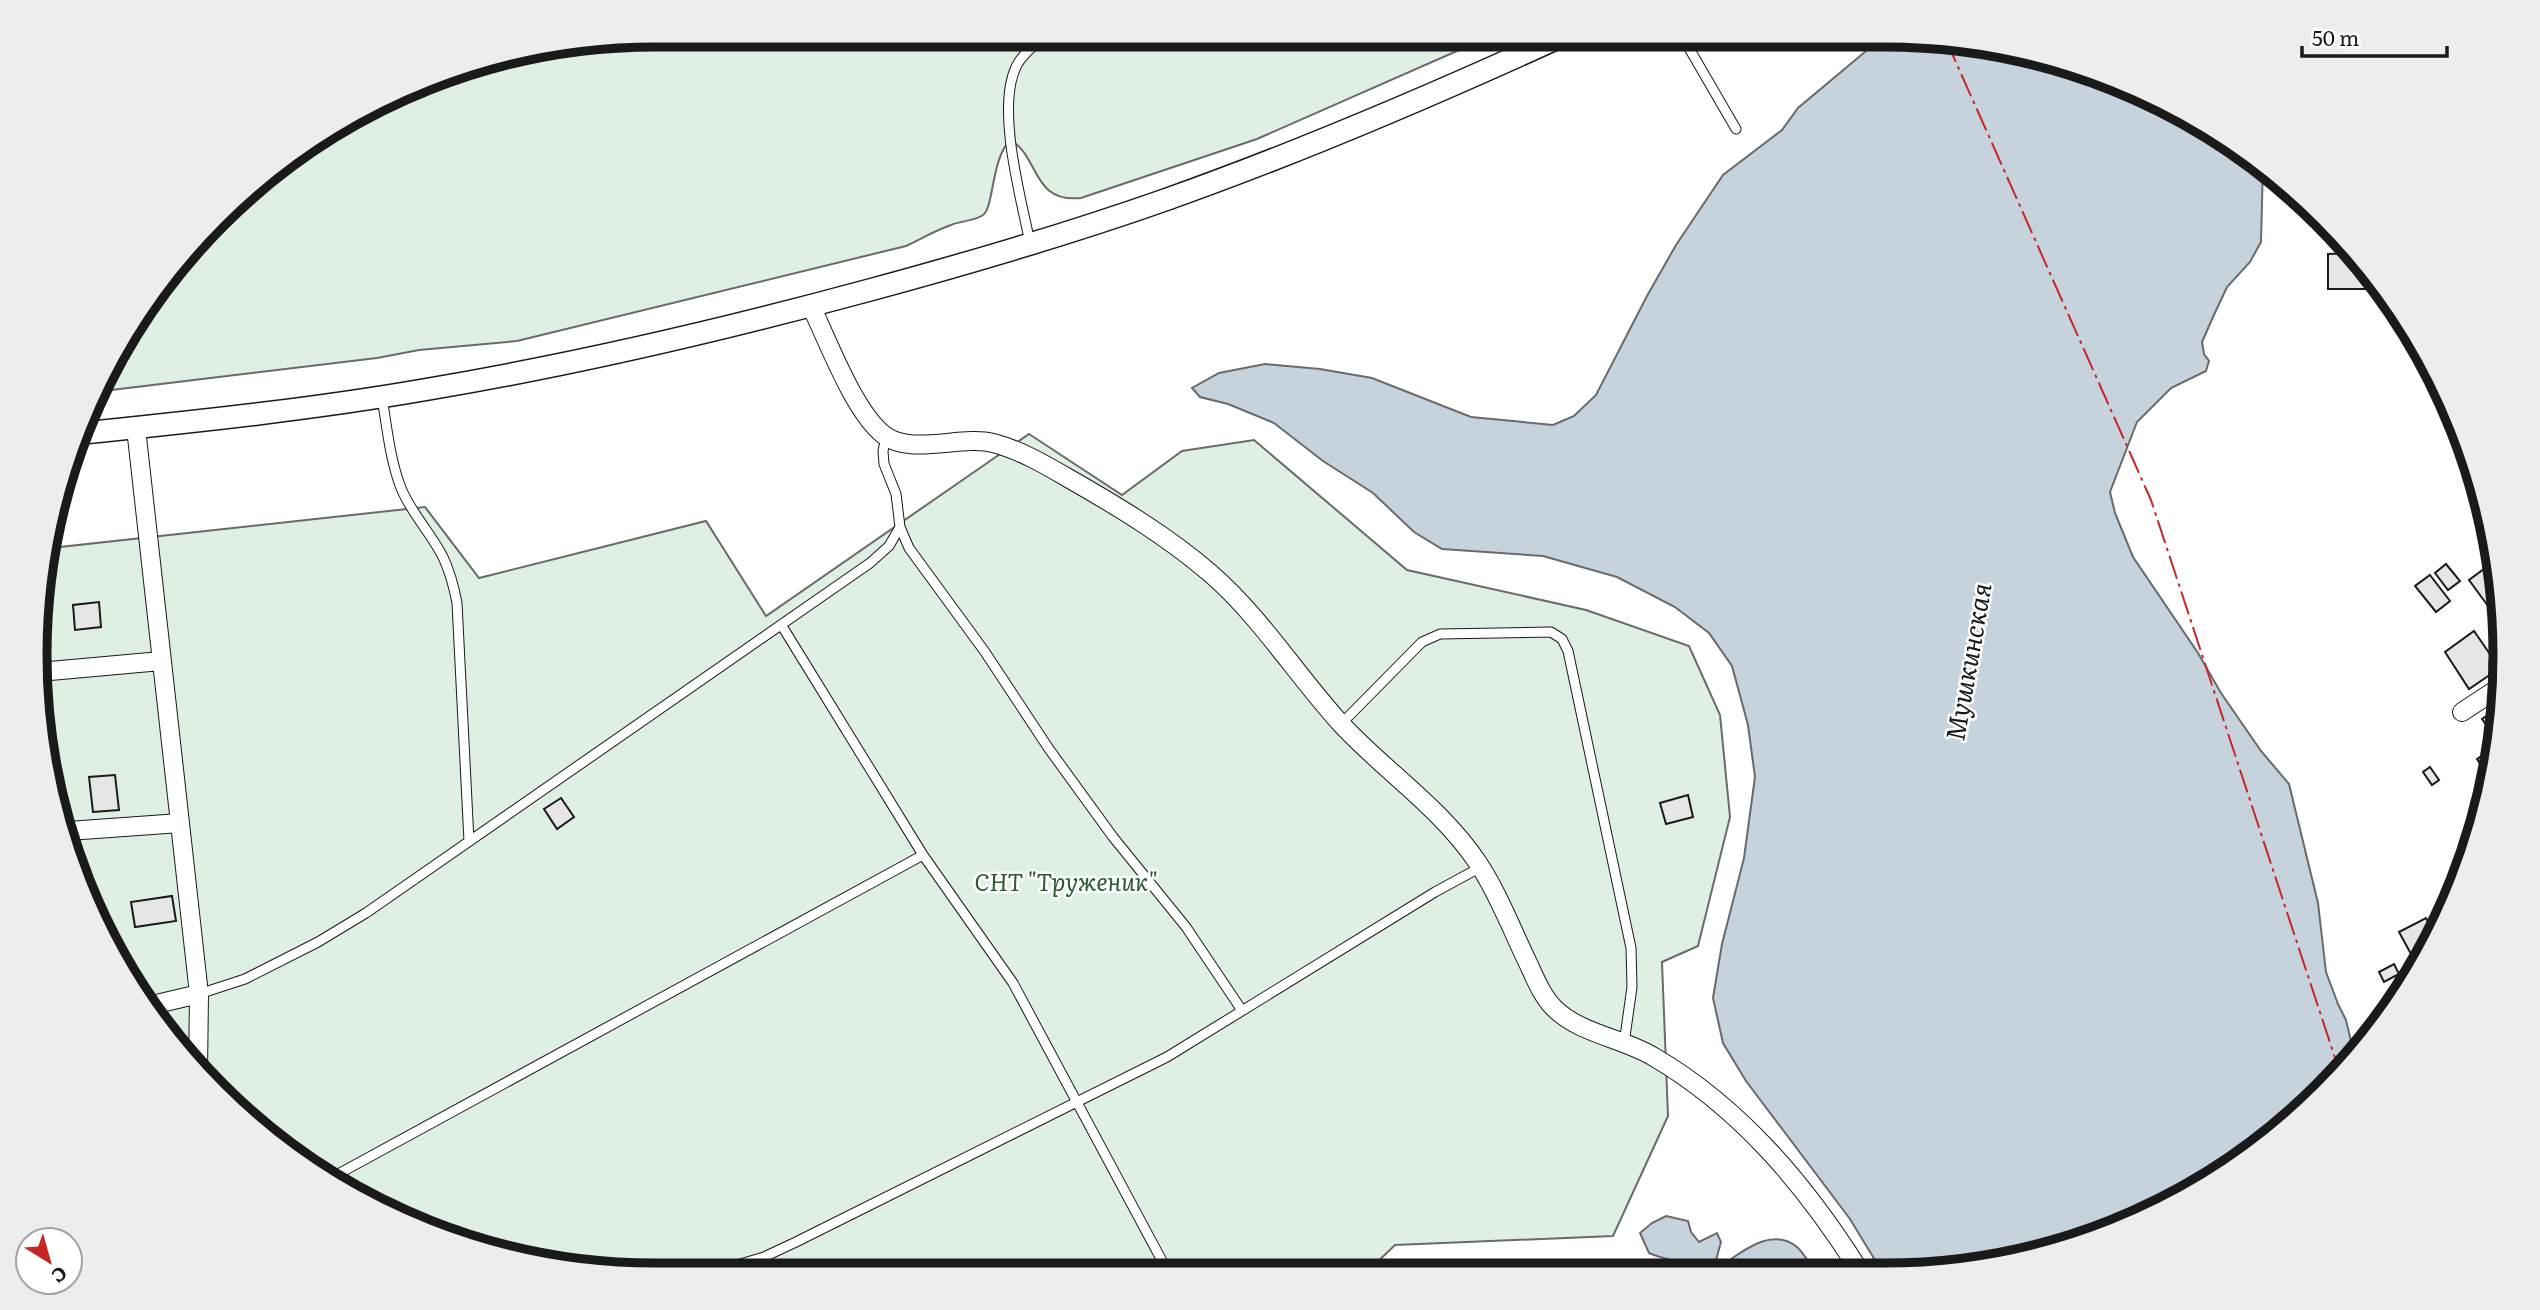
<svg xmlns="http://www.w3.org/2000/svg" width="2540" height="1310" font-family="Literata,serif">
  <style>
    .green { fill: #e0efe3; stroke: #6a6a6a; stroke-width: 2 }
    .water { fill: #c6d2dc; stroke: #6a6a6a; stroke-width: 2 }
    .building { fill: #e6e6e6; stroke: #1a1a1a; stroke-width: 2 }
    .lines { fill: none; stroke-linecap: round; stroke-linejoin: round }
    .service-casing { stroke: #1a1a1a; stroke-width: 11 }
    .minor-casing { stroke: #1a1a1a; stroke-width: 20 }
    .tertiary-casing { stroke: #1a1a1a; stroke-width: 24 }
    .service { stroke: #fff; stroke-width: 9 }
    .minor { stroke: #fff; stroke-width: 18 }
    .tertiary { stroke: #fff; stroke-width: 21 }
    .power { stroke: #c62828; stroke-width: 2; stroke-dasharray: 24 5 3.5 5; stroke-linecap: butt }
    .labels { text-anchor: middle; stroke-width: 5; stroke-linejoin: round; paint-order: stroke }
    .park-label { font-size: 24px; font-style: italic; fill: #2b5a34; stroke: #fff }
    .water-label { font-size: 26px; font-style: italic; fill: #1a1a1a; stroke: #fff }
    .rim { fill: none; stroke: #1a1a1a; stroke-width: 9 }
  </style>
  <rect width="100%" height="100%" fill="#fff"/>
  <path class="green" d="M655,35L1491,36L1257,139L1081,198C1031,203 1040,156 1010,140C991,160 994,207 983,215C975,221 960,221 951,225C936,230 921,239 906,246L517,341L419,350L377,358L103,391L139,311L277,163L455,68Z
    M1029,434L1122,495L1182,451L1254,440L1407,570L1586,610L1689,646L1720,715L1730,817L1698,946L1662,962L1668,1116L1613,1236L1395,1245L1368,1271L615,1274L495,1254L380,1211L278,1147L189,1064L82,893L36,696L51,548L425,507L479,578L706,521L766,616Z"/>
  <path class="water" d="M1884,36H1925L2046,56L2160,99L2263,164L2261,242L2250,262L2227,287L2213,317L2202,342L2204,354L2209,361L2206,371L2171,388L2137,422L2110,492L2115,513L2133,557L2198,653L2221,693L2261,751L2289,784L2318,903L2326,972L2338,1004L2346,1020L2355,1058L2230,1170L2122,1228L1966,1270H1881L1850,1219L1746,1081L1723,1043L1713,998L1722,944L1744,858L1755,777L1748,725L1732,666L1709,633L1675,607L1617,577L1543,556L1442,549L1414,532L1373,493L1323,461L1274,423L1228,404L1200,397L1192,388L1219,373L1265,364L1320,369L1372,378L1471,417L1553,425L1574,416L1596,395L1647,296L1676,245L1723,175L1782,130L1798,108Z
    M1666,1216L1688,1221L1691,1232L1699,1242L1717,1233L1721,1242L1716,1260L1724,1264C1744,1250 1772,1227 1797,1247C1803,1252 1809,1263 1814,1270H1698C1685,1261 1664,1260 1649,1253L1640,1233L1652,1223Z"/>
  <path class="building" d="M2356,253L2378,283V289H2328V254Z
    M2446,564L2460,581L2448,590L2435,573Z
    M2488,566L2500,583V598L2488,606L2469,580Z
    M2430,575L2450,601L2436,612L2415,586Z
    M99,602L101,627L75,630L73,605Z
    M2474,631L2494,660L2489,664L2494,672L2469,689L2445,652Z
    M2502,705L2496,739L2482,719Z
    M2492,749L2494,753L2491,770L2486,773L2477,759Z
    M2430,767L2439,780L2432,785L2423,772Z
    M115,775L119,810L93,812L89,777Z
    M1688,795L1693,817L1666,824L1660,803Z
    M561,798L574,817L557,829L544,809Z
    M172,896L176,921L135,927L131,902Z
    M2426,918L2436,937L2417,965L2399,932Z
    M2394,964L2399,974L2384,982L2379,972Z"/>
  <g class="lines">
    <g class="service-casing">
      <path id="service" d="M1682,36L1736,129
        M1030,243C1021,198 996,109 1016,67C1021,55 1036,44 1046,35
        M382,398C387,427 390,460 401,488C411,513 431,533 443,557C450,572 454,587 457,603L469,841
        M886,437L883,451L884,464L896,494L900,527L909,548L985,652L1049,749L1113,837L1186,927L1241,1009
        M782,626L923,855L1013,983L1168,1272
        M1341,724L1422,642L1440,634L1551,632L1562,639L1568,651L1631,948L1632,987L1624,1044
        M199,994L245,979L318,942L366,913L870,563L889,546L900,527
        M329,1179L923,855
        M710,1273L764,1257L796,1242L1167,1057L1435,892L1481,867"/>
    </g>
    <g class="minor-casing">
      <path id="minor" d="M811,306C828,341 854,412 884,435C911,456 961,435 993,443C1020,450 1044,464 1068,478C1117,506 1167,536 1210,573C1261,617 1297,676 1342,725C1386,772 1442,809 1478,863C1498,893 1512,930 1528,963C1535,978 1542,996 1554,1008C1580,1034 1623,1038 1654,1057C1741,1108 1806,1186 1859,1270
        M136,428L199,994L198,1072
        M39,672L161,661
        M2462,712L2503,685
        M68,831L180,823
        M152,1005L199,994"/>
    </g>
    <g class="tertiary-casing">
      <path id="tertiary" d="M84,433C199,421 315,409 429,389C577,364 722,330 866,291C966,264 1065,235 1162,201C1298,153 1431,96 1562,36"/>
    </g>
    <use href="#service" class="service"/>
    <use href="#minor" class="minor"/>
    <use href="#tertiary" class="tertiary"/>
    <path class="power" d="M1946,40L2151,500L2340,1073"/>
  </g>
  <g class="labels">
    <g class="park-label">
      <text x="1066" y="891">СНТ "Труженик"</text>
    </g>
    <g class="water-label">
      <text transform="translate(1969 662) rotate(-80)" y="9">Мушкинская</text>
    </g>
  </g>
  <path d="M0 0H2540V1310H0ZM655 47H1885A608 608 0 0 1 2493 655V655A608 608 0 0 1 1885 1263H655A608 608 0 0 1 47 655V655A608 608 0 0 1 655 47Z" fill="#ededed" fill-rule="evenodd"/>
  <path class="rim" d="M655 47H1885A608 608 0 0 1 2493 655V655A608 608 0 0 1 1885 1263H655A608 608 0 0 1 47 655V655A608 608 0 0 1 655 47Z"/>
  <g transform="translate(49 1261) rotate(143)"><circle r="33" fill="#ffffff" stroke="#a3a3a3" stroke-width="2"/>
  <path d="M0-5L12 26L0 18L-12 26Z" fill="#c62828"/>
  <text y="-10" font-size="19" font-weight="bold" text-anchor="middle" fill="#1a1a1a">С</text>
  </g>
  <path d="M2302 46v10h145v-10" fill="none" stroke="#1a1a1a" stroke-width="3.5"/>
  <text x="2312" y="46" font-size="21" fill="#1a1a1a" stroke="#ffffff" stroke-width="5" paint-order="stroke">50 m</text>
</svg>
